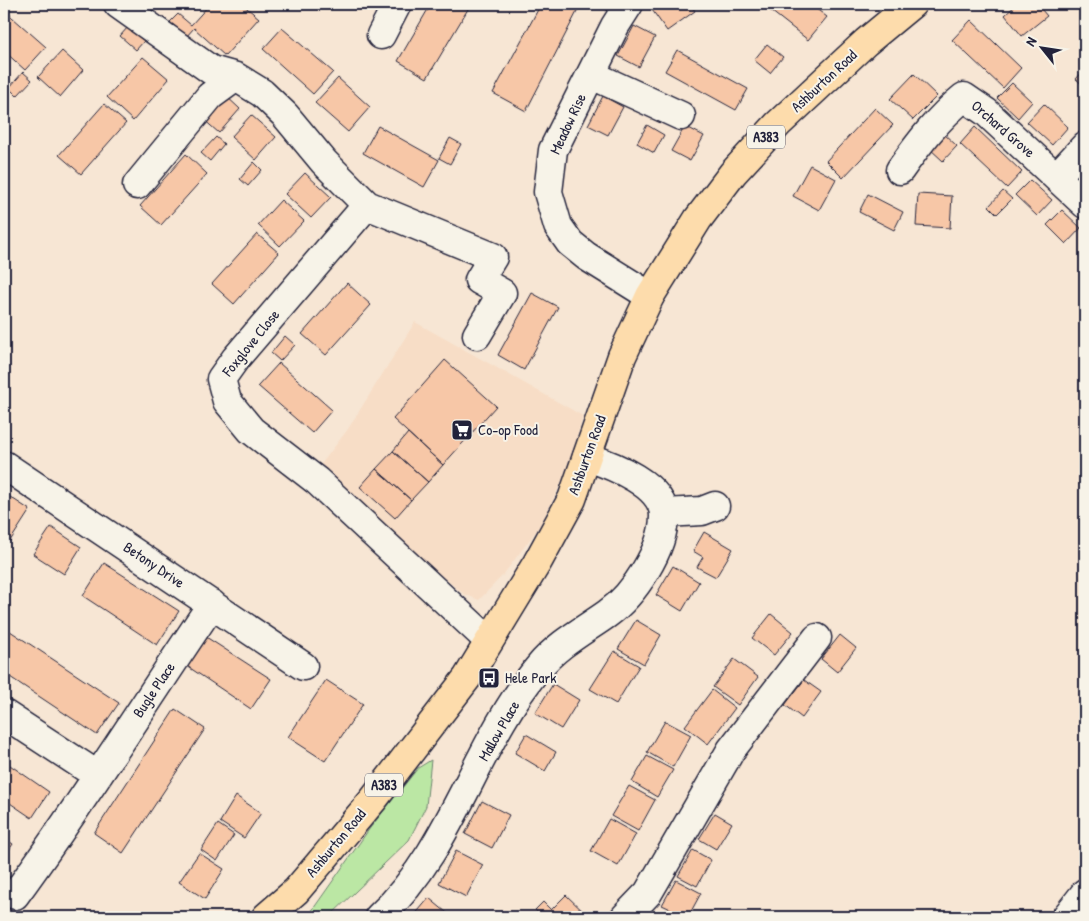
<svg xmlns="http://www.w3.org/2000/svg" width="1089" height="921" font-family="'Patrick Hand',sans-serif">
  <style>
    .built { fill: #f7ddc6 }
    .green { fill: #bbe7a4; stroke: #6e8470 }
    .building { fill: #f7c7a7; stroke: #22223b }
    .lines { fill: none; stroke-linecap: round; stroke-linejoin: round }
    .minor-casing { stroke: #22223b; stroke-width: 31 }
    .major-casing { stroke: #22223b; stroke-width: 31 }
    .minor { stroke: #f7f3e8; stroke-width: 28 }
    .major { stroke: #fddcac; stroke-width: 28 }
    .labels { text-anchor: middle; stroke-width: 4; stroke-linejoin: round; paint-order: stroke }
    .shield { fill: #f7f3e8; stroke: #62616f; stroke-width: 1 }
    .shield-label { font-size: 14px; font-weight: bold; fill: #22223b }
    .street-label { font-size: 15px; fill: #22223b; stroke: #f7f3e8 }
    .poi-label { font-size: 15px; fill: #22223b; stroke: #f7f3e8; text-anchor: start }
  </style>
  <rect width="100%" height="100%" fill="#f7e6d4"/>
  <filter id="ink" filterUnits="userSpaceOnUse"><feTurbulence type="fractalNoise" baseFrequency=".02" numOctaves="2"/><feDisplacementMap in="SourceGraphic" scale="10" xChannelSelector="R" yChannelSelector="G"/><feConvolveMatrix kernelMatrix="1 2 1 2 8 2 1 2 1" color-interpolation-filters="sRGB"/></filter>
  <g filter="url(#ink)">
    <path class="built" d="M415,322L583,416L568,469L540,526L503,575L479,600L464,594L414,554L319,467L348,429Z"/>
    <path class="green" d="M431,760L426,806L409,840L329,917H316L311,912L370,828L418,768Z"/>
    <path class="building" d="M210,4H242L259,18L225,56L194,28L186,37L170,22L178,14L191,25Z
      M431,4H471L427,78L398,61Z
      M541,4H581L526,111L493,93Z
      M655,4H690L695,11L667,31L650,7Z
      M762,4H810L827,17L808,40Z
      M1017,4H1037L1047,16L1022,36L1005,15Z
      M4,10L46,47L25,70L4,51Z
      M971,20L1021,68L1003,88L952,40Z
      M634,26L655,37L639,67L618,56Z
      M128,27L144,41L136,50L120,36Z
      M282,28L333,72L313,94L263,49Z
      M767,44L783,57L770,73L754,60Z
      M677,50L748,89L736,110L665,71Z
      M62,51L83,70L60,97L38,77Z
      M143,57L169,79L133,121L107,97Z
      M1085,69V87L1076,79Z
      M23,72L32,80L17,96L9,88Z
      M914,74L937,96L913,120L890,99Z
      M338,78L370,107L348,132L315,103Z
      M1012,83L1032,102L1018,118L997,98Z
      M224,94L240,109L219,133L202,118Z
      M603,96L623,107L608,135L588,125Z
      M104,104L126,123L81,174L59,155Z
      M1044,104L1068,127L1052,145L1027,122Z
      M875,108L893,125L843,178L826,161Z
      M251,115L276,137L256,160L231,137Z
      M647,125L664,135L654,153L637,143Z
      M378,126L439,160L424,187L363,153Z
      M685,126L704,136L690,161L671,151Z
      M975,127L1022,172L1007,188L960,144Z
      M943,133L957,146L943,161L929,148Z
      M216,137L224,144L210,161L201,153Z
      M450,138L461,144L450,164L439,158Z
      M186,154L207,174L161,225L140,206Z
      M254,162L262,170L248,186L240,179Z
      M810,165L836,179L819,210L793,196Z
      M305,173L331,197L311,218L285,194Z
      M1030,180L1052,200L1037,216L1015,195Z
      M1003,191L1012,199L997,214L989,206Z
      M868,194L903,212L894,230L859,212Z
      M918,194L952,196L950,228L916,226Z
      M281,200L304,221L280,246L258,225Z
      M1062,210L1081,228L1066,244L1047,225Z
      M257,234L279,253L234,304L212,284Z
      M347,283L371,305L326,355L302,334Z
      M532,293L558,307L524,370L498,355Z
      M285,336L295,345L280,361L271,353Z
      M445,360L496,406L443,465L393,419Z
      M279,363L332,410L312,433L258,386Z
      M408,433L443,465L428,482L393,451Z
      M393,451L428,482L411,500L376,469Z
      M376,469L411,500L395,518L360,487Z
      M4,493L30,510L10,541L4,537Z
      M51,527L81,547L64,574L33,554Z
      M704,532L733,549L716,577L697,567L703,557L693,551Z
      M104,563L179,611L157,645L83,596Z
      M673,566L699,582L682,611L656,595Z
      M771,614L793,632L774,655L752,638Z
      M636,620L661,635L644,664L618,649Z
      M4,627L119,703L97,735L4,673Z
      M840,635L856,648L837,672L821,659Z
      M206,637L271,679L251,709L187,666Z
      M614,651L639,666L616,704L590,689Z
      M734,659L758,677L738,705L713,687Z
      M326,680L363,704L325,761L288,737Z
      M804,680L821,692L802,718L785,705Z
      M553,684L579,700L561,729L535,713Z
      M712,690L735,708L708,744L685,726Z
      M175,709L205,729L123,853L94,833Z
      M665,721L691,735L673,767L647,752Z
      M526,734L556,752L545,771L515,753Z
      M647,756L673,770L657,797L632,782Z
      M4,761L49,792L32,818L4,799Z
      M629,786L655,800L638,831L611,816Z
      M236,796L261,813L244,838L220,822Z
      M482,801L509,815L492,848L465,834Z
      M715,813L732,823L716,849L699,839Z
      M609,819L636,834L618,866L591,851Z
      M218,824L234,835L217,861L201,850Z
      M4,838L13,844L4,857Z
      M693,850L711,860L697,886L678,876Z
      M456,851L483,865L466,897L439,883Z
      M199,853L224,869L205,899L179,882Z
      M676,880L701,893L688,917L662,905Z
      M566,895L589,917H543L535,910L543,902L551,910Z
      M429,898L452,917H413Z"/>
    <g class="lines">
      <g class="minor-casing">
        <path id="minor" d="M118,4L211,70L236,77L262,93L285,115L324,162L367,205L236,358L221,379L227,401L251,430L317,481L489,641
          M629,4L615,26L553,150L548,192L558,226L570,243L586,256L650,296
          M381,35L397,4
          M592,75L681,116
          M1085,146L1056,177L1085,204
          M900,170C919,143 938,118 964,97L986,112L1056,177
          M137,185L210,96L236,77
          M367,205L493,257L479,280L502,293L477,335
          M4,465L303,666
          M665,513L702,511L715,506
          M4,714L97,775
          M15,895C84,801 146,701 212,604
          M379,917C453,849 475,743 539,667C558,644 583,631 607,614C634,595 664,549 664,516C664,485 612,465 587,457
          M625,917L648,893L731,750L817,638
          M1066,917L1085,893"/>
      </g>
      <g class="major-casing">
        <path id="major" d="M266,917L296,891L373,800L467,678L537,563L572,499L622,356L650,296L698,219L733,173L778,124L866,42L912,4"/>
      </g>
      <use href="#minor" class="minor"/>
      <use href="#major" class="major"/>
    </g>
  </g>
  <defs>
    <g id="supermarket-square" transform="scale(1.125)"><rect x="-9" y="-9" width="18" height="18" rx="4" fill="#22223b" stroke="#f7f3e8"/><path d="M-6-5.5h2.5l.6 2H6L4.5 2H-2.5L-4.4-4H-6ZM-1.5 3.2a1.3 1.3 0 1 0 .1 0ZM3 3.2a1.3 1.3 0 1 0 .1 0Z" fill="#fff"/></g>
    <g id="bus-square" transform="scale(1.125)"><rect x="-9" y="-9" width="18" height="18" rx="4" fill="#22223b" stroke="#f7f3e8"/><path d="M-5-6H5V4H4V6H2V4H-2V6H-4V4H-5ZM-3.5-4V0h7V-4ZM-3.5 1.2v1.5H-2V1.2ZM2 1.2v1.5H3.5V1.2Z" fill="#fff"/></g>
  </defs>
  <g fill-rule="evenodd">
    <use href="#supermarket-square" x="462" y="430"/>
    <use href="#bus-square" x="489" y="678"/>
  </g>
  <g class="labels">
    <g class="shield">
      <rect x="747" y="125.5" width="38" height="23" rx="4"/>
      <rect x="365" y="773.5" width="38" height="23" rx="4"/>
    </g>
    <g class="shield-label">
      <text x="766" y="142">A383</text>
      <text x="384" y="790">A383</text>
    </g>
    <g class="street-label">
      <text transform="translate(824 81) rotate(-43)" y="5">Ashburton Road</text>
      <text transform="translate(568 124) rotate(-65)" y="5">Meadow Rise</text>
      <text transform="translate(1003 129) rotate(41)" y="5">Orchard Grove</text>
      <text transform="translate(251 343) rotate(-51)" y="5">Foxglove Close</text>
      <text transform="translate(587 455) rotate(-70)" y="5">Ashburton Road</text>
      <text transform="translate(154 565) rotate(34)" y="5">Betony Drive</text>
      <text transform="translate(154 690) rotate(-56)" y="5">Bugle Place</text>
      <text transform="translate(499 731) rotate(-60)" y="5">Mallow Place</text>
      <text transform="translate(336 843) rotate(-50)" y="5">Ashburton Road</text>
    </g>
    <g class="poi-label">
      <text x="478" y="435">Co-op Food</text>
      <text x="505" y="683">Hele Park</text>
    </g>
  </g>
  <rect width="1089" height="921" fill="none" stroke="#f7f3e8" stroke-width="20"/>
  <rect x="10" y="10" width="1069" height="901" fill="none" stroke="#22223b" stroke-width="2" filter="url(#ink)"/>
  <g transform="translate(1042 48) rotate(300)" stroke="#f7f3e8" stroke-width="4" paint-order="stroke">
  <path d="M0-4L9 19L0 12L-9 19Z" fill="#22223b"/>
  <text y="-8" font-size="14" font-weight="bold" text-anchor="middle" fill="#22223b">N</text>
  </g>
</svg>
